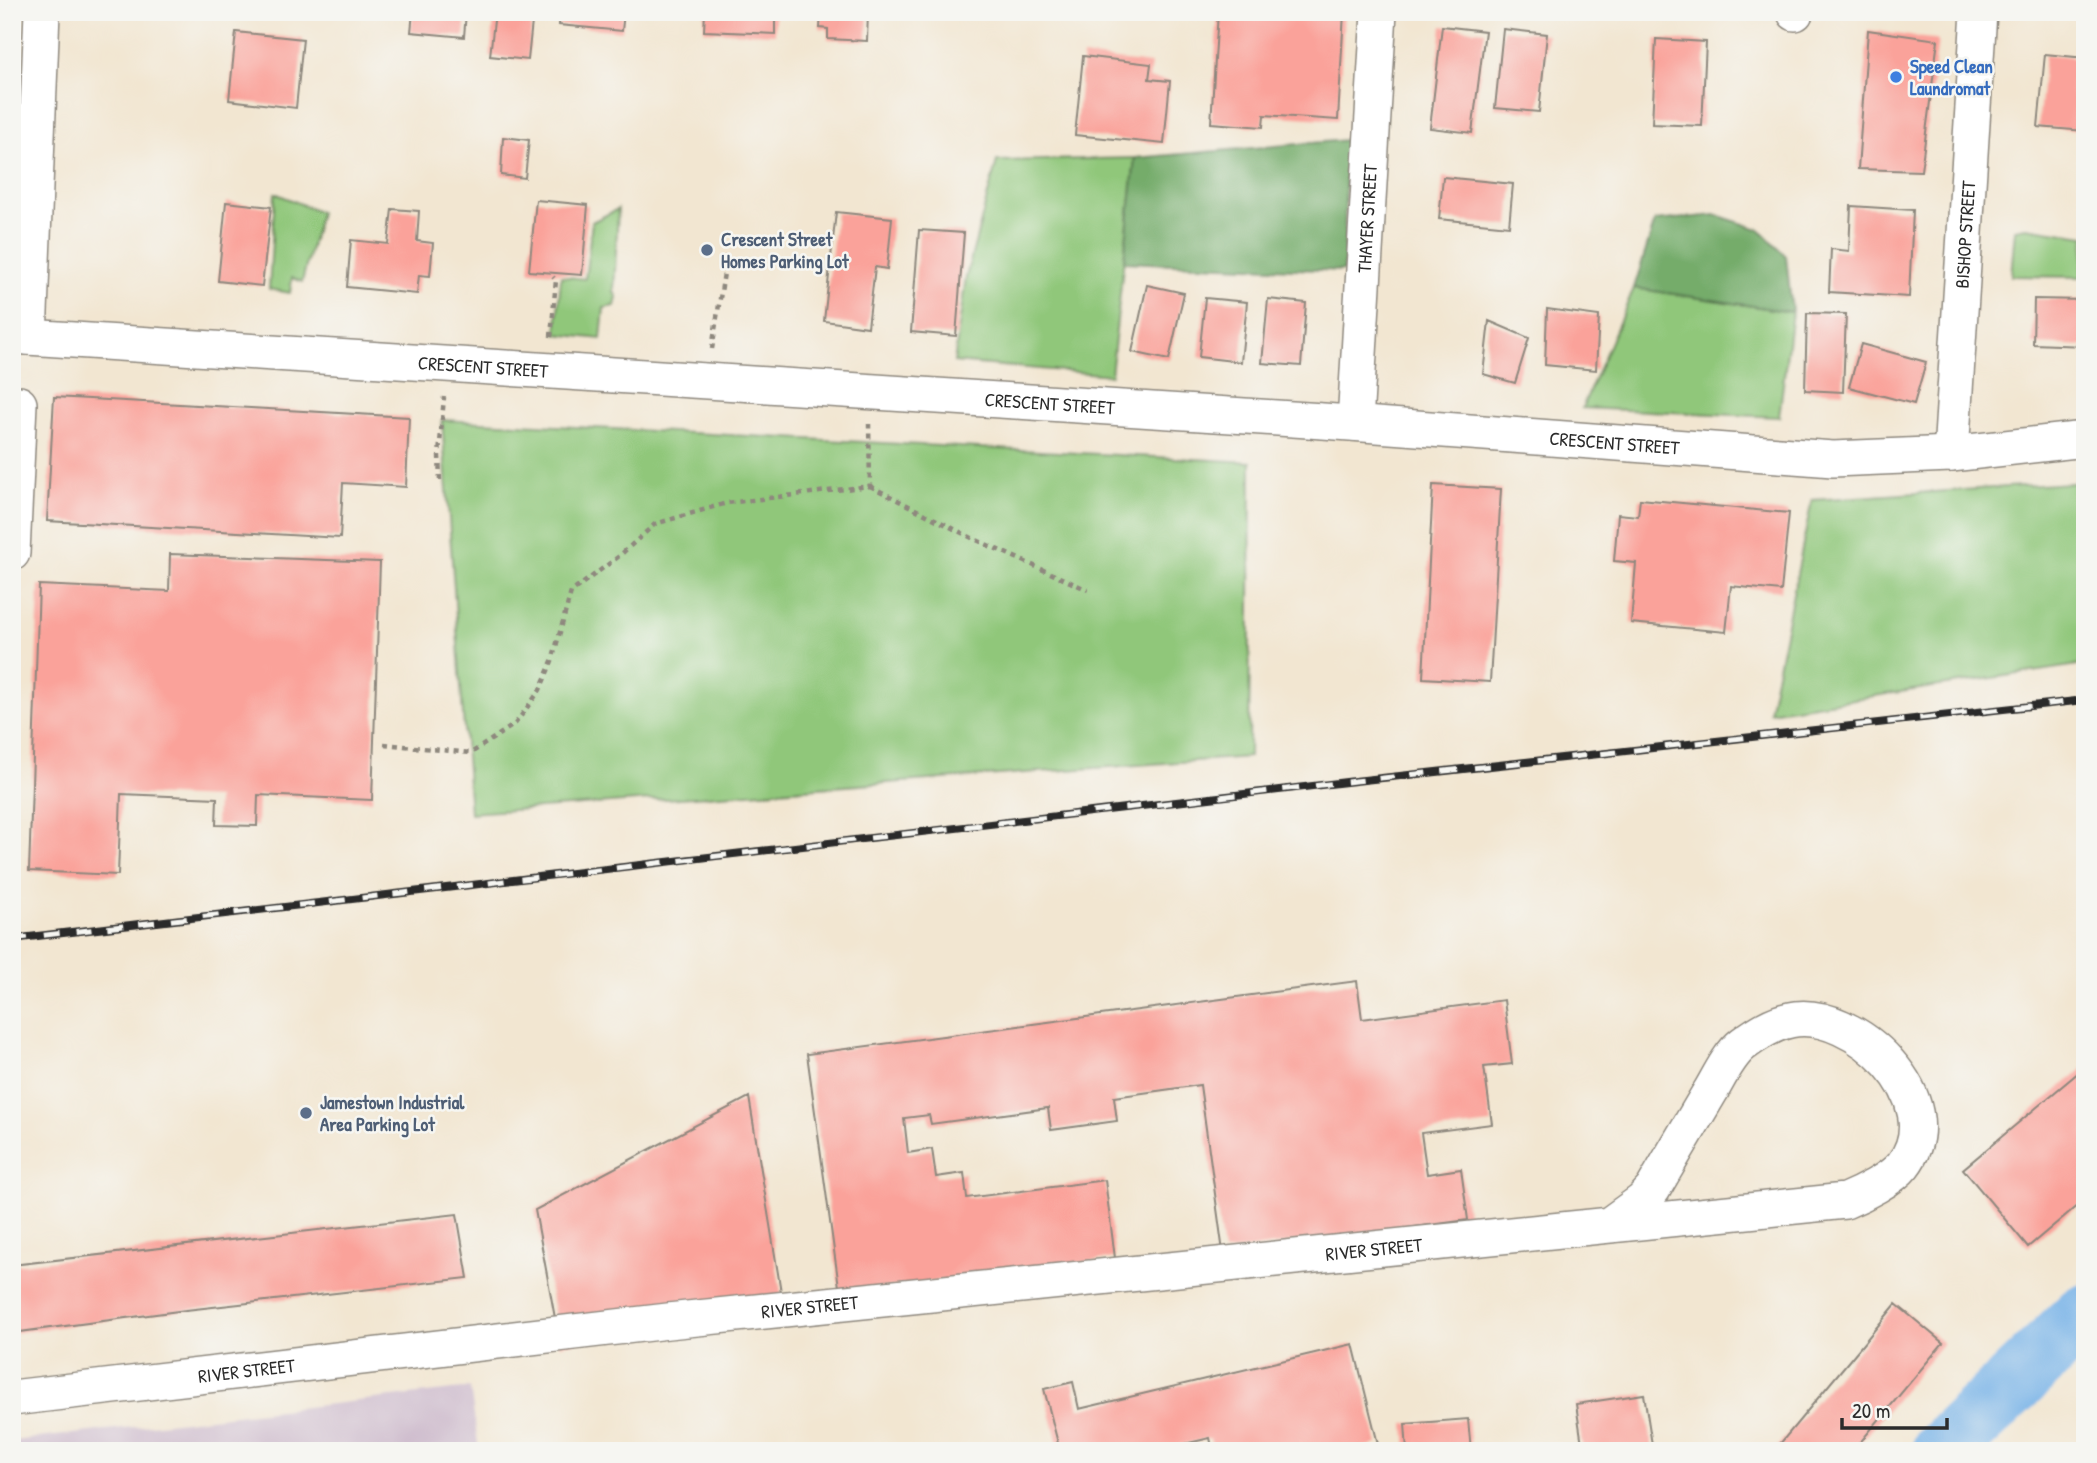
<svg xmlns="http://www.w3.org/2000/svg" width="2097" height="1463" font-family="'Patrick Hand',sans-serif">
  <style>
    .industrial { fill: #cfbdce }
    .green { fill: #90c77a; stroke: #5e7952; stroke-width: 2 }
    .forest { fill: #74ac6a; stroke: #506c4a; stroke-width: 2 }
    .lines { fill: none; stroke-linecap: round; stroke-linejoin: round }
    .river { stroke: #75b1e7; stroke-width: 63 }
    .building { fill: #faa29a }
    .street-casing { stroke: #8e887e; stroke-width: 38 }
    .path { stroke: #8e887e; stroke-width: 4.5; stroke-dasharray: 5 5; stroke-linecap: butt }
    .street { stroke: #fff; stroke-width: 35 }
    .rail-casing { stroke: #2b2b2b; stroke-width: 8 }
    .rail { stroke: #f6f6f2; stroke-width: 5; stroke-dasharray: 16; stroke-linecap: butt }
    .shop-dot { fill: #3f7fe0; stroke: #f6f6f2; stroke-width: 2.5 }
    .service-dot { fill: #5c6f8a; stroke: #f6f6f2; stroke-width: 2.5 }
    .labels { text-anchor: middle; stroke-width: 5; stroke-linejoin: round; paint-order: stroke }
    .shop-label { font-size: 19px; font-weight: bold; fill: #366cbe; stroke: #f6f6f2; text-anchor: start }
    .street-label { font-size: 19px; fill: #2b2b2b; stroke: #f6f6f2 }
    .service-label { font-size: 19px; font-weight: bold; fill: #4e5e75; stroke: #f6f6f2; text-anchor: start }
  </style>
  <rect width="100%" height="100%" fill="#f6f6f2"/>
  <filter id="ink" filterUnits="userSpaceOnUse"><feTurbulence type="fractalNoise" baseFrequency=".0143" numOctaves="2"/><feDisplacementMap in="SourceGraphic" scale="14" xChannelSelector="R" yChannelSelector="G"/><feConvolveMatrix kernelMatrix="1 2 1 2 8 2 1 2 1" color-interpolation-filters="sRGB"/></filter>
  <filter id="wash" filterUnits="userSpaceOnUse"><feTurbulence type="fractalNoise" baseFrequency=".00686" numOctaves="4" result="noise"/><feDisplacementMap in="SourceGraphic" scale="28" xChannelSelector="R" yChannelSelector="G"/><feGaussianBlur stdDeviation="1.57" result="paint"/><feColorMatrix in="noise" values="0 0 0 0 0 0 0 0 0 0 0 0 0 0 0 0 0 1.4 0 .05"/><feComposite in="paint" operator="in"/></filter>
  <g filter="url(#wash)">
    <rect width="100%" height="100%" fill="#f2e6d1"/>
    <path class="industrial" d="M470,1388L479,1451H12V1441Z"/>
    <path class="green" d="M1135,158L1111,375L954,362L966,277L997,161Z
      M275,193L320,212L302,282L292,278L290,293L269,289Z
      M618,209L614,292L617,297L615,306L604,308L601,339L556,334L561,276L585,279L592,222Z
      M2026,227L2085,236L2082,277L2011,276L2015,229Z
      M1634,288L1792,312L1779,417L1582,408Z
      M442,420L1251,462L1249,757L470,813Z
      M2085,482V664L1769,712L1812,500Z"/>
    <path class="forest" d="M1346,140L1344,271L1124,262L1135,158Z
      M1716,215L1759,229L1786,256L1792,312L1634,288L1655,221Z"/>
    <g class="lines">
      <path class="river" d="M1943,1451L2085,1315"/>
    </g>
    <g id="blocks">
      <path class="building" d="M264,12H292V17L264,14Z
        M413,12H466L464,37L411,32Z
        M495,12H533L528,60L490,56Z
        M560,12H624L622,31L559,25Z
        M705,12H775V34L704,31Z
        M821,12H868L867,41L828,39V29L820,28Z
        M1218,12H1344L1338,120L1264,115L1263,127L1211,123Z
        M1442,26L1485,31L1472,133L1430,128Z
        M1503,29L1547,34L1539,112L1495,108Z
        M1868,30L1938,40L1921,171L1858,169Z
        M236,32L303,39L296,108L229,100Z
        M1656,39L1706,42L1702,126L1652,124Z
        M2045,54L2085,58V131L2038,127Z
        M1083,56L1151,64L1149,79L1170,81L1164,144L1075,135Z
        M503,137L529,140L525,178L501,175Z
        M1443,177L1513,184L1509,226L1439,219Z
        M536,200L588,205L582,275L529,271Z
        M226,202L271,207L262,286L218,281Z
        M1851,206L1913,210L1909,297L1829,292L1831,249L1849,251Z
        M392,209L419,211L417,241L433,243L430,276L419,275L417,294L347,287L351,240L388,244Z
        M836,212L892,218L887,269L875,267L868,327L824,321Z
        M919,230L964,233L956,336L911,332Z
        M1147,285L1184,293L1169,360L1132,352Z
        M1205,298L1247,302L1241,362L1199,357Z
        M1268,299L1306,303L1301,366L1262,363Z
        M2034,299L2085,300V346L2033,344Z
        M1547,309L1599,316L1596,370L1545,365Z
        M1807,313L1846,314L1843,392L1805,390Z
        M1489,321L1529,338L1515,383L1483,374Z
        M1861,344L1926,362L1914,404L1849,387Z
        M54,397L409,417L406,487L343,483L340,538L47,521Z
        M1433,485L1501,489L1490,682L1423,678Z
        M1640,499L1789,513L1781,591L1731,586L1726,632L1631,623L1636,563L1614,561L1618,514L1638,516Z
        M170,554L380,562L372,800L258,795L257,826L216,825L217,798L121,794L118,875L29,871L39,585L169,591Z
        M1357,981L1362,1019L1504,1000L1512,1064L1484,1067L1492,1124L1421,1133L1427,1174L1461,1169L1468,1220L1223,1252L1200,1085L1114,1097L1117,1121L1051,1130L1048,1108L931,1124L929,1115L904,1118L908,1153L932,1149L936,1177L964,1173L967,1198L1105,1180L1115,1258L840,1294L807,1054Z
        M2085,1067V1199L2028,1247L1963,1169Z
        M749,1097L783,1304L560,1345L535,1210Z
        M457,1214L468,1278L186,1310L12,1333V1265Z
        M1896,1304L1943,1343L1853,1451H1774Z
        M1353,1344L1378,1444L1348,1451H1213L1210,1438L1155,1451H1060L1044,1389L1073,1382L1079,1409Z
        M1644,1394L1653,1451H1583L1576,1404Z
        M1468,1419L1471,1451H1407L1405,1424Z"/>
    </g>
  </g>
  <g filter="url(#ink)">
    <use href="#blocks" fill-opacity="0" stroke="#8e887e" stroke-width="2"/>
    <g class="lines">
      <g class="street-casing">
        <g id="street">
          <path d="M1795,13V12"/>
          <path id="s1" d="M12,336L1323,421L1833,459L1951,454L2085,439"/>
          <path d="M29,337L42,12"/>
          <path id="s2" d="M1355,423L1379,12"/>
          <path id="s3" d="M1951,454L1979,12"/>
          <path d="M12,553L19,404"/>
          <path id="s4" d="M12,1398L668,1321L1845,1201C1862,1194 1892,1179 1903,1165C1953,1101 1853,1006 1790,1020C1773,1023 1757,1034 1743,1044C1729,1055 1719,1077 1710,1092C1691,1124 1672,1156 1653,1189L1642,1201L1609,1225"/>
        </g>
      </g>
      <path class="path" d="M551,337L556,280L553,277
        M712,349L727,254
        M440,480L439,455L444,397
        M870,486L972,538L1088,590
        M384,744L471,753L515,724L540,690L552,661L571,592L618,557L655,524L727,503L870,486L869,424"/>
      <use href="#street" class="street"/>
      <g class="rail-casing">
        <path id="rail" d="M12,939L1355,781L2085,700"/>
      </g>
      <use href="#rail" class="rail"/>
    </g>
  </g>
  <circle class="shop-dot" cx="1896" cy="77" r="7"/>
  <g class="service-dot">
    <circle cx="707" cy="250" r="7"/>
    <circle cx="306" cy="1113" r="7"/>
  </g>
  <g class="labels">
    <g class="shop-label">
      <text x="1910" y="73">Speed Clean<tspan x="1910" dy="22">Laundromat</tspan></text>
    </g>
    <g class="street-label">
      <text dy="7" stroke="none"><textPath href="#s2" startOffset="205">THAYER STREET</textPath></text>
      <text dy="7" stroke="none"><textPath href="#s3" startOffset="220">BISHOP STREET</textPath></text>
      <text dy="7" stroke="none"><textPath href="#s1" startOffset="472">CRESCENT STREET</textPath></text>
      <text dy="7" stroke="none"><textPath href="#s1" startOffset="1040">CRESCENT STREET</textPath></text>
      <text dy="7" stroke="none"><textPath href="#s1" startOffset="1606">CRESCENT STREET</textPath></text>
      <text dy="7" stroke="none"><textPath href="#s4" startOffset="1370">RIVER STREET</textPath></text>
      <text dy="7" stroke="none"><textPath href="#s4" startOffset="803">RIVER STREET</textPath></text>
      <text dy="7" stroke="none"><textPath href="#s4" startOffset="236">RIVER STREET</textPath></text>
    </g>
    <g class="service-label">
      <text x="721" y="246">Crescent Street<tspan x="721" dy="22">Homes Parking Lot</tspan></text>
      <text x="320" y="1109">Jamestown Industrial<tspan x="320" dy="22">Area Parking Lot</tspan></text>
    </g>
  </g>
  <rect width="2097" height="1463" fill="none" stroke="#f6f6f2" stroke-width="42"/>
  <path d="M1842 1418v10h105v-10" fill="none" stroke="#2b2b2b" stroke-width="3.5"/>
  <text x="1852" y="1418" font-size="21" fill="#2b2b2b" stroke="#f6f6f2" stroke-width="5" paint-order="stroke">20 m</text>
</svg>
